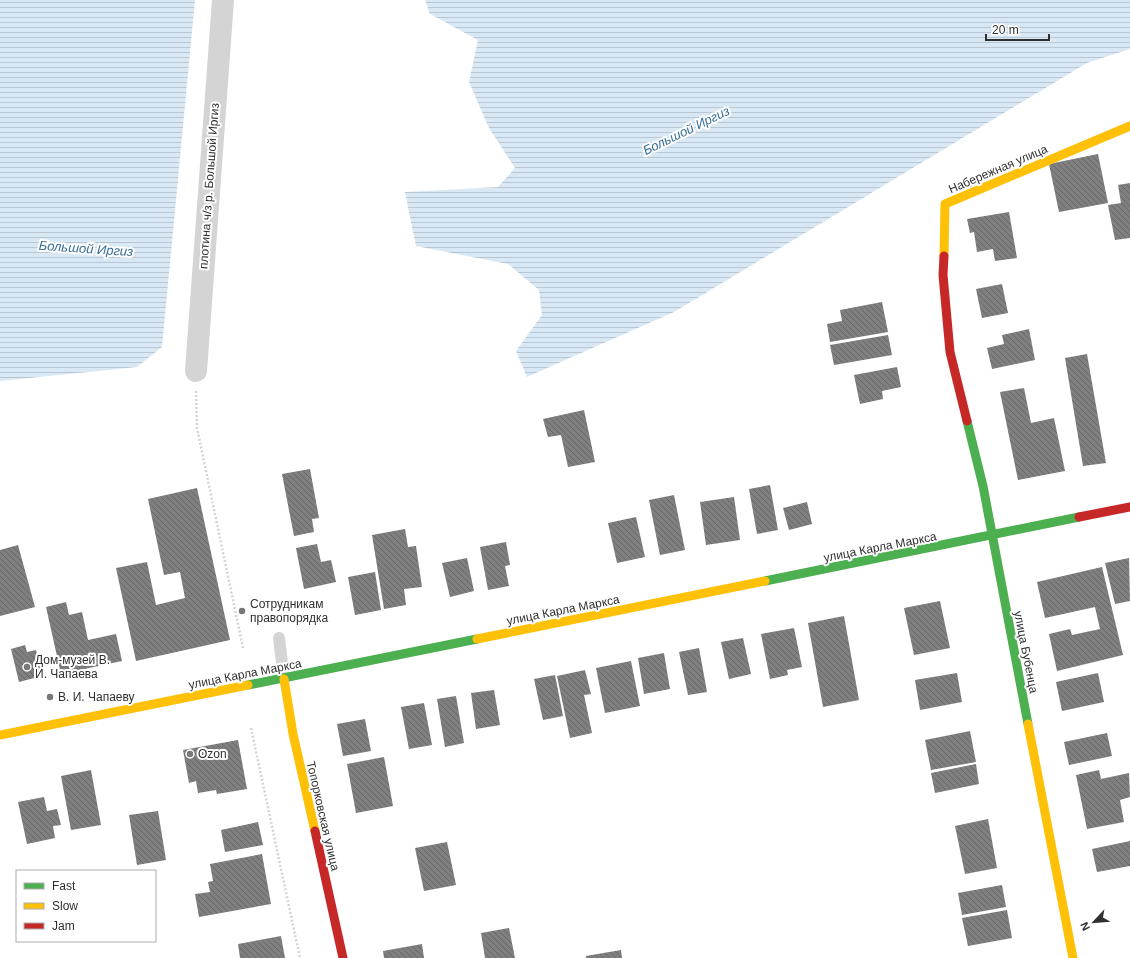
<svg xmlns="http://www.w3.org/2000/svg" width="1130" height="958" font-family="Arial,sans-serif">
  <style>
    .water { fill: url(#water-rules) }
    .building { fill: url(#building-back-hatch) }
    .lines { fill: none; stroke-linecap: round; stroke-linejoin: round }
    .path { stroke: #d4d4d4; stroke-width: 2.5; stroke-dasharray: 2 2; stroke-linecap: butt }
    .lane { stroke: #d4d4d4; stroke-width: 12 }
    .street { stroke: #d4d4d4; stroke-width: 22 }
    .fast { stroke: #4caf50; stroke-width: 9 }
    .slow { stroke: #ffc107; stroke-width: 9 }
    .jam { stroke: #c62828; stroke-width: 9 }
    .poi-dot { fill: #787878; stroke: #fff; stroke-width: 1.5 }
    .labels { text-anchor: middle; stroke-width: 4; stroke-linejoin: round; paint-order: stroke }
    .street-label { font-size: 12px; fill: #2f2f2f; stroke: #fff }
    .poi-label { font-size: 12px; fill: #2f2f2f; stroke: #fff; text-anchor: start }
    .water-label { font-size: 13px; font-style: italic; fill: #376e98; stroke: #fff }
  </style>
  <defs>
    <pattern id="water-rules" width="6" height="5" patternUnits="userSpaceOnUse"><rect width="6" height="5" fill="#d8e8f4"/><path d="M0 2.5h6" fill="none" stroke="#bac7d2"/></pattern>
    <pattern id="building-back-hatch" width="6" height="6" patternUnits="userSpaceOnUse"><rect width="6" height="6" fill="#7f7f7f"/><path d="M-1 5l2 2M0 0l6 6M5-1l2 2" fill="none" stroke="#686868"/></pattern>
  </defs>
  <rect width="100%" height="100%" fill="#fff"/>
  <path class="water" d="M0,0H195L162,347L137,367L0,381Z
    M425,0H1130V49L1087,63L674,312L527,377L516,351L542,315L539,290L508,264L416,246L405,192L498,187L515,168L489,128L469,82L478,40L430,14Z"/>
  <path class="building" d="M1098,154L1108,203L1059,212L1049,164Z
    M1130,183V238L1115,240L1108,205L1121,203L1118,185Z
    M1009,212L1017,258L995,261L993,249L977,252L974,232L970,233L967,219Z
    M1002,284L1008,313L982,318L976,289Z
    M882,302L888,332L830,342L827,324L842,321L840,310Z
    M1029,329L1035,360L992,369L987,348L1004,344L1002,335Z
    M888,335L892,355L834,365L830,345Z
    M1087,354L1106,463L1083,466L1065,358Z
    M897,367L901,387L882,391L883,399L860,404L854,375Z
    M1024,388L1031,423L1054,418L1065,471L1018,480L1000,392Z
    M584,410L595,462L568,467L561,435L548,437L543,419Z
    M310,469L319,518L312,519L314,532L294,536L282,474Z
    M770,485L778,530L757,534L749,489Z
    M197,488L230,640L136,661L116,568L147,562L156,605L185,598L180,572L164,575L148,499Z
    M674,495L685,550L660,555L649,500Z
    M734,497L740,540L706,545L700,502Z
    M807,502L812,524L789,530L783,508Z
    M636,517L645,557L617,563L608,523Z
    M405,529L408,547L416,546L422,587L404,589L406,605L384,609L372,535Z
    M506,542L510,565L505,566L509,586L488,590L480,547Z
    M317,544L321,562L331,560L336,582L304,589L296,548Z
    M18,545L35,607L0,616V550Z
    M467,558L474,591L450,597L442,563Z
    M1129,558L1130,601L1115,604L1105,563Z
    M1102,567L1123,655L1057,671L1049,634L1070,629L1072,635L1100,629L1095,607L1045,618L1037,582Z
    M375,572L381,610L355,615L348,577Z
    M940,601L950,648L914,655L904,608Z
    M66,602L69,615L82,612L88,640L116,634L122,661L61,674L46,607Z
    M844,616L859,700L823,707L808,623Z
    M794,628L802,667L787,670L788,675L770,679L761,634Z
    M743,638L751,674L729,679L721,642Z
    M25,645L27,652L36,650L42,676L19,682L11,649Z
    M699,648L707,692L688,695L679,652Z
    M664,653L670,689L644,694L638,658Z
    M631,661L640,706L605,713L596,668Z
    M585,670L591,694L584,695L592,733L570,738L557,676Z
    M957,673L962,702L920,710L915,680Z
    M1098,673L1104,702L1062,711L1056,682Z
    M555,675L563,716L543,720L534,679Z
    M494,690L500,725L476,729L471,693Z
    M456,696L464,743L445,747L437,699Z
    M424,703L432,745L409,749L401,707Z
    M365,719L371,751L343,756L337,724Z
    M970,731L976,762L931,770L925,740Z
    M1107,733L1112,756L1069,765L1064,742Z
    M238,740L247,789L217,794L216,790L198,793L196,781L189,783L183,750Z
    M384,757L393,806L356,813L347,764Z
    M976,764L979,784L935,793L931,773Z
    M91,770L101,825L71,830L61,776Z
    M1099,770L1101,779L1129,773L1130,797L1120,800L1124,822L1087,829L1076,775Z
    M44,797L47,811L57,809L61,825L53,826L55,838L27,844L18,802Z
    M158,811L166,860L137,865L129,815Z
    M988,819L997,868L965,874L955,826Z
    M258,822L263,845L225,852L221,830Z
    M1130,841V866L1097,872L1092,849Z
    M447,842L456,885L424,891L415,848Z
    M262,854L271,904L199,917L195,894L210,892L208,882L213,881L210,864Z
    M1002,885L1006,907L962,915L958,893Z
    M1007,910L1012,938L968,946L962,918Z
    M509,928L515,958H485L481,933Z
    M281,936L285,958H240L238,944Z
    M422,944L424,958H384L383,951Z
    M621,950L622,958H586V956Z"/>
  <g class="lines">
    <path class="path" d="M196,391L197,428L243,648
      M251,728L300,958"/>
    <path class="lane" d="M279,638L284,679"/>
    <path class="street" d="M196,371L223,0"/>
    <path class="fast" d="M967,421L983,486L1028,724
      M765,581L1079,517
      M248,685L477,639"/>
    <path class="slow" d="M944,256L945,204L1130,126
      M477,639L765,581
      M284,679L293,734L315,831
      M1028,724L1073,958
      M0,735L248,685"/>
    <path class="jam" d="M944,256L943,275L950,352L967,421
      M1079,517L1130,507
      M315,831L343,958"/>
  </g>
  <g class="poi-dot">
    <circle cx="242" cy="611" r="4"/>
    <circle cx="27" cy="667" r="4"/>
    <circle cx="50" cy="697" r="4"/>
    <circle cx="190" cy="754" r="4"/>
  </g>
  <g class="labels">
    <g class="street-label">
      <text transform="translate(998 169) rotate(-23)" y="4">Набережная улица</text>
      <text transform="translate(209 186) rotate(-86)" y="4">плотина ч/з р. Большой Иргиз</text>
      <text transform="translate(880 547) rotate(-11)" y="4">улица Карла Маркса</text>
      <text transform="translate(563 610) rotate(-11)" y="4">улица Карла Маркса</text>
      <text transform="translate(1026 652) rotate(79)" y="4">улица Бубенца</text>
      <text transform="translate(245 674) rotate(-11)" y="4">улица Карла Маркса</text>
      <text transform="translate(323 816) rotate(77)" y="4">Топорковская улица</text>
    </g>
    <g class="poi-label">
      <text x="250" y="608">Сотрудникам<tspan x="250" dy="14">правопорядка</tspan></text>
      <text x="35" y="664">Дом-музей В.<tspan x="35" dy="14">И. Чапаева</tspan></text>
      <text x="58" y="701">В. И. Чапаеву</text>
      <text x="198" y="758">Ozon</text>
    </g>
    <g class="water-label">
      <text transform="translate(686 130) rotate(-26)" y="5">Большой Иргиз</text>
      <text transform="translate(86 248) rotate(4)" y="5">Большой Иргиз</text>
    </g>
  </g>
  <rect x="16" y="870" width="140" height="72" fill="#ffffff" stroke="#acacac"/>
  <rect x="24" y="883" width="20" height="6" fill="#4caf50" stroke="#acacac"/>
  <text x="52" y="890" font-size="12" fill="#2f2f2f">Fast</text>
  <rect x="24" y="903" width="20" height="6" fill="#ffc107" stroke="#acacac"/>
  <text x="52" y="910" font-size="12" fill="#2f2f2f">Slow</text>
  <rect x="24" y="923" width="20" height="6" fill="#c62828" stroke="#acacac"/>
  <text x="52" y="930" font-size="12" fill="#2f2f2f">Jam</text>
  <g transform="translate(1094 922) rotate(244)" stroke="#ffffff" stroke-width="3" paint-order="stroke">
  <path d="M0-3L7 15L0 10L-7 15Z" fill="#2f2f2f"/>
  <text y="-6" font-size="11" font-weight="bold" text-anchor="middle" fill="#2f2f2f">N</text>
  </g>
  <path d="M986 34v6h63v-6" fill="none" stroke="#2f2f2f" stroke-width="2"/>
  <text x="992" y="34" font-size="12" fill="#2f2f2f" stroke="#ffffff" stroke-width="3" paint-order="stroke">20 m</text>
</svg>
